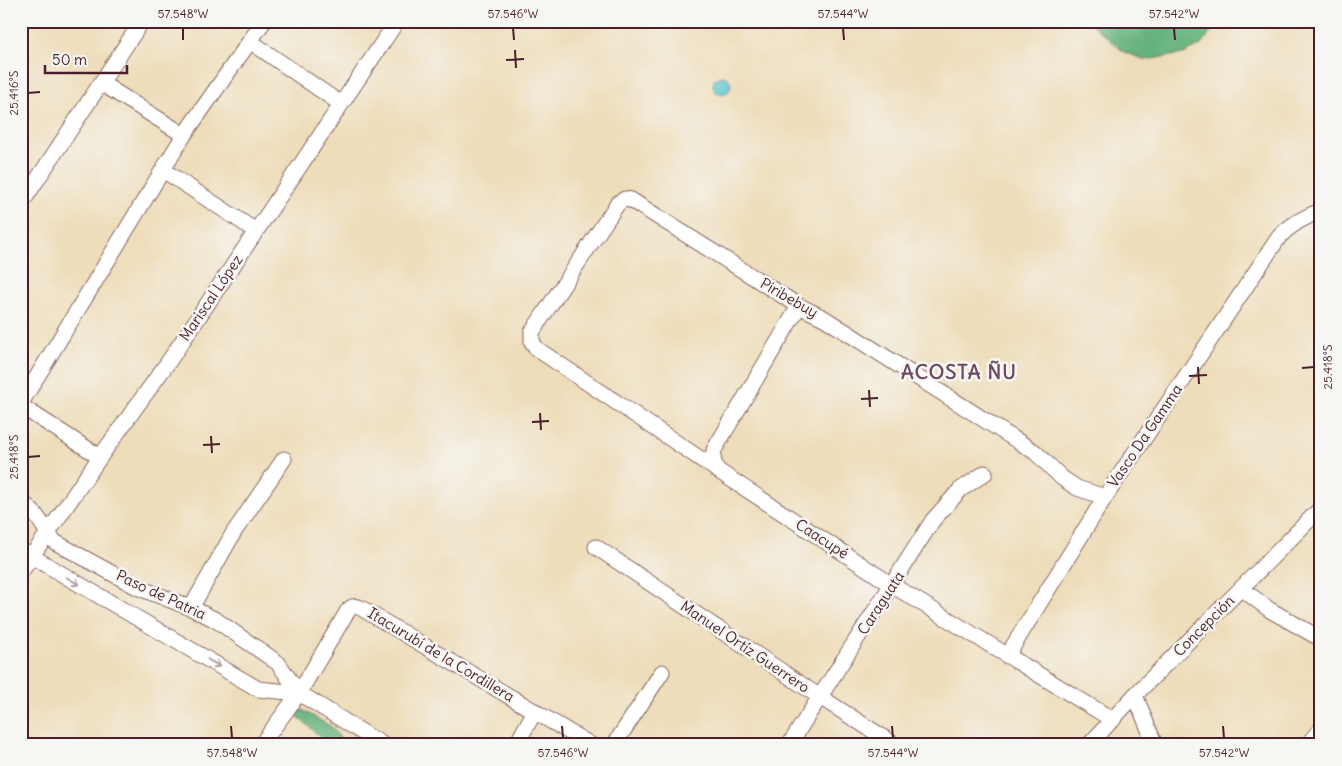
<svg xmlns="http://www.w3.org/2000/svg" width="1342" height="766" font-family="Delius,sans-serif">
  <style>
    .forest { fill: #66b27c; stroke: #586854 }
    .water { fill: #53c1ca; stroke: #4e707a }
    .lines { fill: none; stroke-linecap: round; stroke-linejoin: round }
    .minor-casing { stroke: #83625d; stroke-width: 17 }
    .minor { stroke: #fff; stroke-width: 15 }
    .oneway { stroke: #ae9aa0 }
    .ticks { fill: none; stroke: #4a1f2b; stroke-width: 2 }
    .labels { text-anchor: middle; stroke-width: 5; stroke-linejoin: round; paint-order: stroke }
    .street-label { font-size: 15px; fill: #4a1f2b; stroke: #f6f6f2 }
    .district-label { font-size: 20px; font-weight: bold; letter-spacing: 1px; fill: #6e4a63; stroke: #f6f6f2 }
    .neatline { fill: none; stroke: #4a1f2b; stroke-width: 2 }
    .ticks-label { font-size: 12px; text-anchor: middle; fill: #4a1f2b }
  </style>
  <rect width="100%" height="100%" fill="#f6f6f2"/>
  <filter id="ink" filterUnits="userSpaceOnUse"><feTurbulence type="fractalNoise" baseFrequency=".02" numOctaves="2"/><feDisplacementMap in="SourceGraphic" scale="10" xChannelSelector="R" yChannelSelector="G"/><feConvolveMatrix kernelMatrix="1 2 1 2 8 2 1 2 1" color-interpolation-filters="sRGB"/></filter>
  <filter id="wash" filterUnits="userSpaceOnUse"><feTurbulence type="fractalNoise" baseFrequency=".0096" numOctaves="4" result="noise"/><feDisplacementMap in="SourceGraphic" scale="20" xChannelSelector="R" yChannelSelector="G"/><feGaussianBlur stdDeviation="1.12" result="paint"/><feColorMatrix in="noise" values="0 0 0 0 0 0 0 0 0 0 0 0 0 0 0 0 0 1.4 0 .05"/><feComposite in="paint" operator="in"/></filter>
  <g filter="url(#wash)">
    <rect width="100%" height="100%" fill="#eeddba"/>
    <path class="forest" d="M1088,21H1215L1213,29L1201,45L1184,54L1145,60L1124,52Z
      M299,708L332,727L345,745H323V739L298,717Z"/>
    <path class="water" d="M713 85a9 9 0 1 1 18 0a9 9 0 1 1-18 0Z"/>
  </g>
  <g filter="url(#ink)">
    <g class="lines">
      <g class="minor-casing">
        <path id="minor" d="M251,42L341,104
          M101,83L184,135
          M163,170L256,231
          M21,204L142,21
          M21,403L184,135L264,21
          M21,406L100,457
          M717,470L713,459L714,450L799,306
          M1105,497L1077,488L1062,478L1035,452L824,318L799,306L631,200L625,199L618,203L532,332V342L537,349L717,470L892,585L1113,720
          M21,502C41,515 41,527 55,542L137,587L191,608L216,620L278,663L299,693L383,745
          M596,547L820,697L895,745
          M21,550L258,689L299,693
          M21,572L100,457L169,361L397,21
          M1242,589L1270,610L1321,639
          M191,608L234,532L284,459
          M1007,656L1105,497L1279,237C1291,224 1304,217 1321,211
          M1135,695L1155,745
          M261,745L299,693L347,612C351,606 354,605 361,608L591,745
          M516,745L535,711
          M614,745L662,672
          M789,745L933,520L960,490L985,473
          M1089,745L1135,695L1321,508
          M1307,745L1321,729"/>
      </g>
      <use href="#minor" class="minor"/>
    </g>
    <defs><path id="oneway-shaft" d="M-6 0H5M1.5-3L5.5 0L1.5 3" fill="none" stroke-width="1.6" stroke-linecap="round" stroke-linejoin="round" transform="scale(1.25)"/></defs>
    <g class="oneway">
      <use href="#oneway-shaft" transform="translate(73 581) rotate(30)"/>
      <use href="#oneway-shaft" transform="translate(214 663) rotate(30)"/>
    </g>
  </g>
  <path class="ticks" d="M183,28V40M513,28L514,40M843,28L844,40M1174,28L1175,40M515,50L516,68M506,60L524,59M28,93L40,92M1198,367L1199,384M1302,368L1314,367M1189,376L1207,375M869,390L870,407M861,399L878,398M540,413L541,430M532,422L549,421M211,436L212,453M203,445L220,444M28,457L40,456M231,726L232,738M562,726L563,738M892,726L893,738M1223,726L1224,738"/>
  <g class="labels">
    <g class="street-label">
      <text transform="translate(211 298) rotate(-56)" y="5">Mariscal López</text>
      <text transform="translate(789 298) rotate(30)" y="5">Piribebuy</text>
      <text transform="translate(1145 436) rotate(-56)" y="5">Vasco Da Gamma</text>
      <text transform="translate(822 539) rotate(33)" y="5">Caacupé</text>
      <text transform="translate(161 595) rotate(25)" y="5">Paso de Patria</text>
      <text transform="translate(881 603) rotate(-57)" y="5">Caraguata</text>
      <text transform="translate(1204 626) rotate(-45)" y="5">Concepción</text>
      <text transform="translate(745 647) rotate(34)" y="5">Manuel Ortíz Guerrero</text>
      <text transform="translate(441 655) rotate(31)" y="5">Itacurubí de la Cordillera</text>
    </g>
    <g class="district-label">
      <text x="959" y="379">ACOSTA ÑU</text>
    </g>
  </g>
  <rect width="1342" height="766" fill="none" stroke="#f6f6f2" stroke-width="55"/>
  <path d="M45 65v8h82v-8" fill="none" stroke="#4a1f2b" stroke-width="2.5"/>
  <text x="52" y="65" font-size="15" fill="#4a1f2b" stroke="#f6f6f2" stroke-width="4" paint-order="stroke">50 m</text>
  <rect x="28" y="28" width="1286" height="710" class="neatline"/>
  <g class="ticks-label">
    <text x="183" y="18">57.548°W</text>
    <text x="513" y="18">57.546°W</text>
    <text x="843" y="18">57.544°W</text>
    <text x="1174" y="18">57.542°W</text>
    <text transform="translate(14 93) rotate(-90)" y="4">25.416°S</text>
    <text transform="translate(1328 367) rotate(-90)" y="4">25.418°S</text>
    <text transform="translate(14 457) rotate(-90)" y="4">25.418°S</text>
    <text x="232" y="757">57.548°W</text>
    <text x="563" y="757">57.546°W</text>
    <text x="893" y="757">57.544°W</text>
    <text x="1224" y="757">57.542°W</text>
  </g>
</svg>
